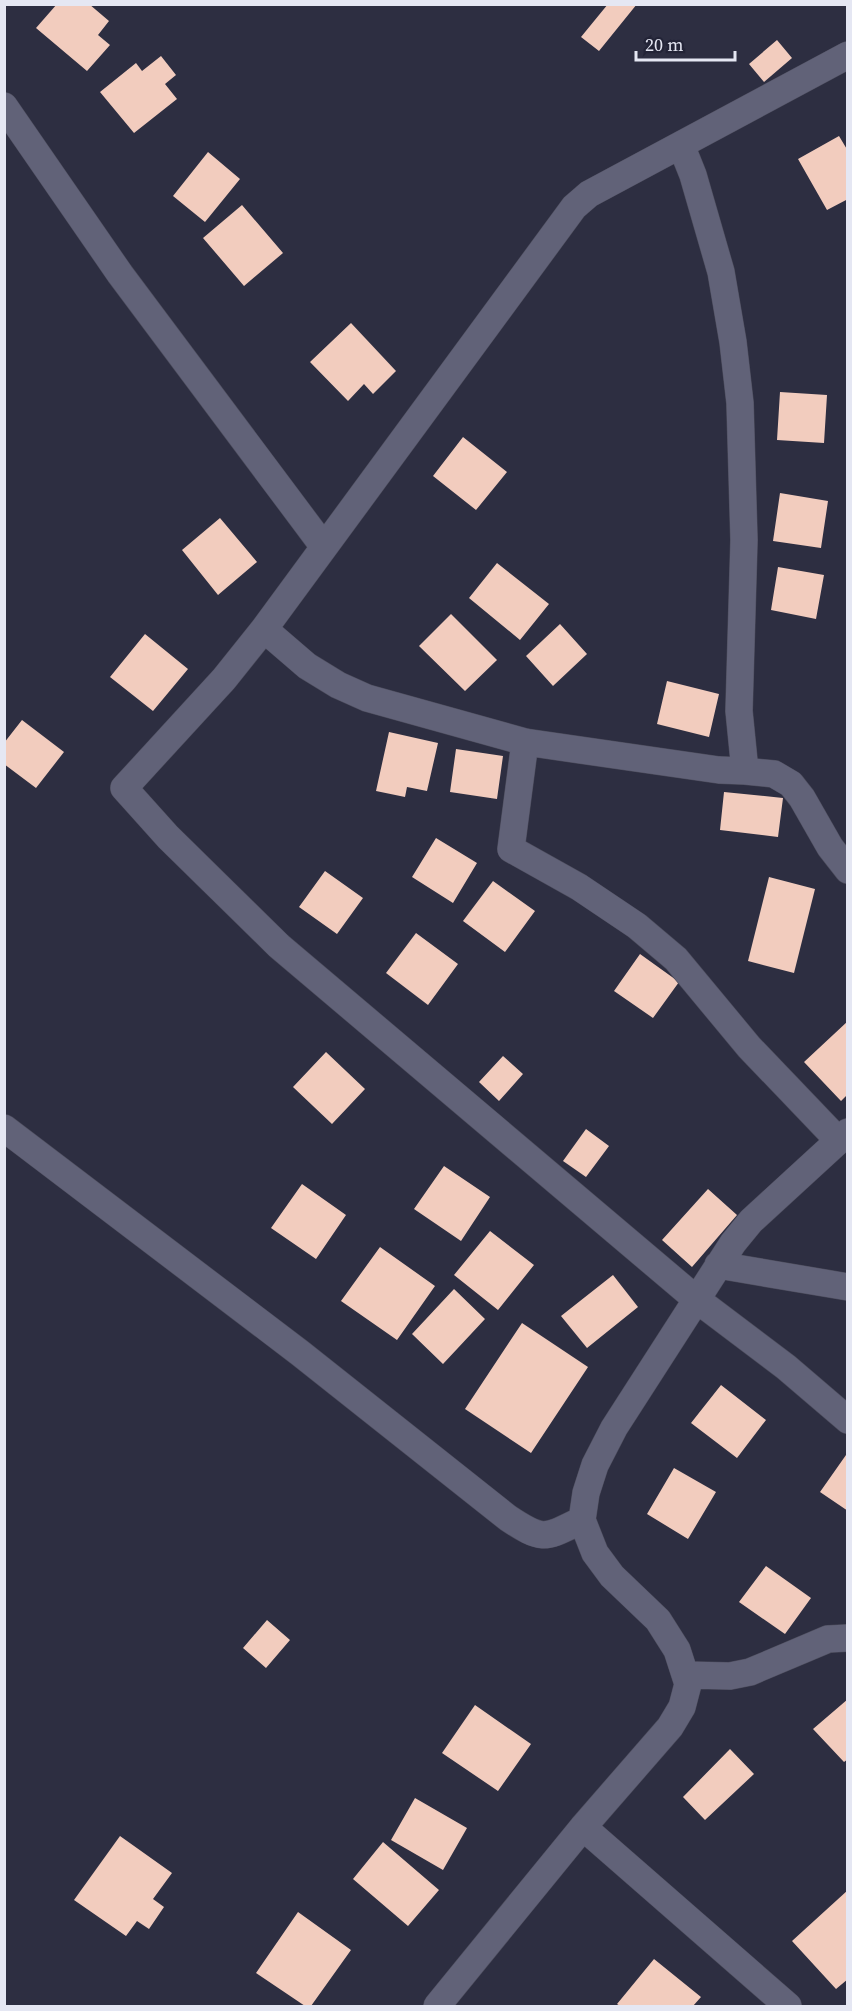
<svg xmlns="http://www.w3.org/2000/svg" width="852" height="2011" font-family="'Source Serif 4',serif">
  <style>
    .building { fill: #f2ccbe }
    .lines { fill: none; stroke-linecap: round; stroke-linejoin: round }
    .street-casing { stroke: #4c4c5c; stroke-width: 28 }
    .street { stroke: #616278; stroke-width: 27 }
  </style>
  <rect width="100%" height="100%" fill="#2d2e41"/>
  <path class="building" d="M57,4H89L109,21L98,35L110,45L87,71L36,28Z
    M608,4H637L599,51L581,37Z
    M777,40L792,58L764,82L749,64Z
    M161,56L176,75L165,84L177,99L134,133L100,92L136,63L142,71Z
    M839,136L848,151V199L827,210L798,159Z
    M208,152L240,179L205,222L173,196Z
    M242,205L283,253L244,286L203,238Z
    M351,323L396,371L373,394L364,384L348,401L310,362Z
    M780,392L827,395L824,443L777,440Z
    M463,437L507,472L476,510L433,476Z
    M780,493L828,501L821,548L773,541Z
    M220,518L257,562L218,595L182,550Z
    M497,563L549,604L520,640L469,598Z
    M778,567L824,575L816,619L771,610Z
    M451,614L497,660L465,691L419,646Z
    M560,624L587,654L553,686L526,656Z
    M145,634L188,669L153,711L110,677Z
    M667,681L719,694L709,737L657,724Z
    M22,720L64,752L36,788L4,764V743Z
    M389,732L438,743L427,791L407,787L405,797L376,791Z
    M456,749L503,756L497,799L450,792Z
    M724,792L783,798L778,837L720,830Z
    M436,838L477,863L453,903L412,877Z
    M325,871L363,898L337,934L299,907Z
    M769,877L815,889L794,973L748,961Z
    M493,881L535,911L505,952L463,921Z
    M416,933L458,964L428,1005L386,973Z
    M640,954L679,982L653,1018L614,991Z
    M848,1021V1094L841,1101L804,1062Z
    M326,1052L365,1089L332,1124L293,1087Z
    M503,1056L523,1074L499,1101L479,1082Z
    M586,1129L609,1146L586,1177L563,1161Z
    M444,1166L490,1197L461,1241L414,1209Z
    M302,1184L346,1215L316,1259L271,1228Z
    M708,1189L737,1215L692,1267L662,1240Z
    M490,1231L534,1265L498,1310L454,1275Z
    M380,1247L435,1286L397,1340L341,1301Z
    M613,1275L638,1307L587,1348L561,1316Z
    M454,1289L485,1319L443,1364L412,1334Z
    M522,1323L588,1367L531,1453L465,1409Z
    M721,1385L766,1420L737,1458L691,1423Z
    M846,1455L848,1456V1511L820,1492Z
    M674,1468L716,1492L688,1539L647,1514Z
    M766,1566L811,1598L785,1634L739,1602Z
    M267,1620L290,1640L266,1668L243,1648Z
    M848,1699V1759L844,1762L813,1729Z
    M475,1705L531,1744L498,1791L442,1753Z
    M730,1749L754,1774L705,1820L683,1797Z
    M415,1798L467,1828L443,1870L391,1840Z
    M120,1836L172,1873L153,1899L164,1907L149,1929L137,1921L126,1936L74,1900Z
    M383,1842L439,1890L408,1926L353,1879Z
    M848,1890V1979L836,1989L792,1941Z
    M298,1912L351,1950L311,2006H305L256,1973Z
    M654,1959L701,1997L693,2006H620L617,2004Z"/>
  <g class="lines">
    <g class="street-casing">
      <path id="street" d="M848,55L589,194L574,207L264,629L224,679L124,788L168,837L279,946L696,1299L786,1367L848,1420
        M4,106L120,274L324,547
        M681,145L693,175L721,272L733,342L740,403L744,540L739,711L745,771L774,774L791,784L802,798L830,847L848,870
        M264,629L307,666L338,685L367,698L525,742L719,770L745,771
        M525,742L511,849L579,887L637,926L676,959L749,1047L838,1140
        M4,1128L300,1353L508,1518C544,1542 545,1538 582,1520
        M718,1265L848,1287
        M686,1675L730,1676L750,1672L828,1639L848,1638
        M583,1827L788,2006
        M437,2006L583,1827L670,1727L682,1707L688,1684L677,1650L658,1620L612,1576L595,1553L582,1520L586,1493L595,1465L614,1428L733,1243L751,1221L848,1132"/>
    </g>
    <use href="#street" class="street"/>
  </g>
  <rect width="852" height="2011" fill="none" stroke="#e5e7f3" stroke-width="12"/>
  <path d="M636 51v9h99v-9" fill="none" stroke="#e5e7f3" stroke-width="3"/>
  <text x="645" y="51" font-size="18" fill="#e5e7f3" stroke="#232437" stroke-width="4.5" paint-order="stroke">20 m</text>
</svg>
